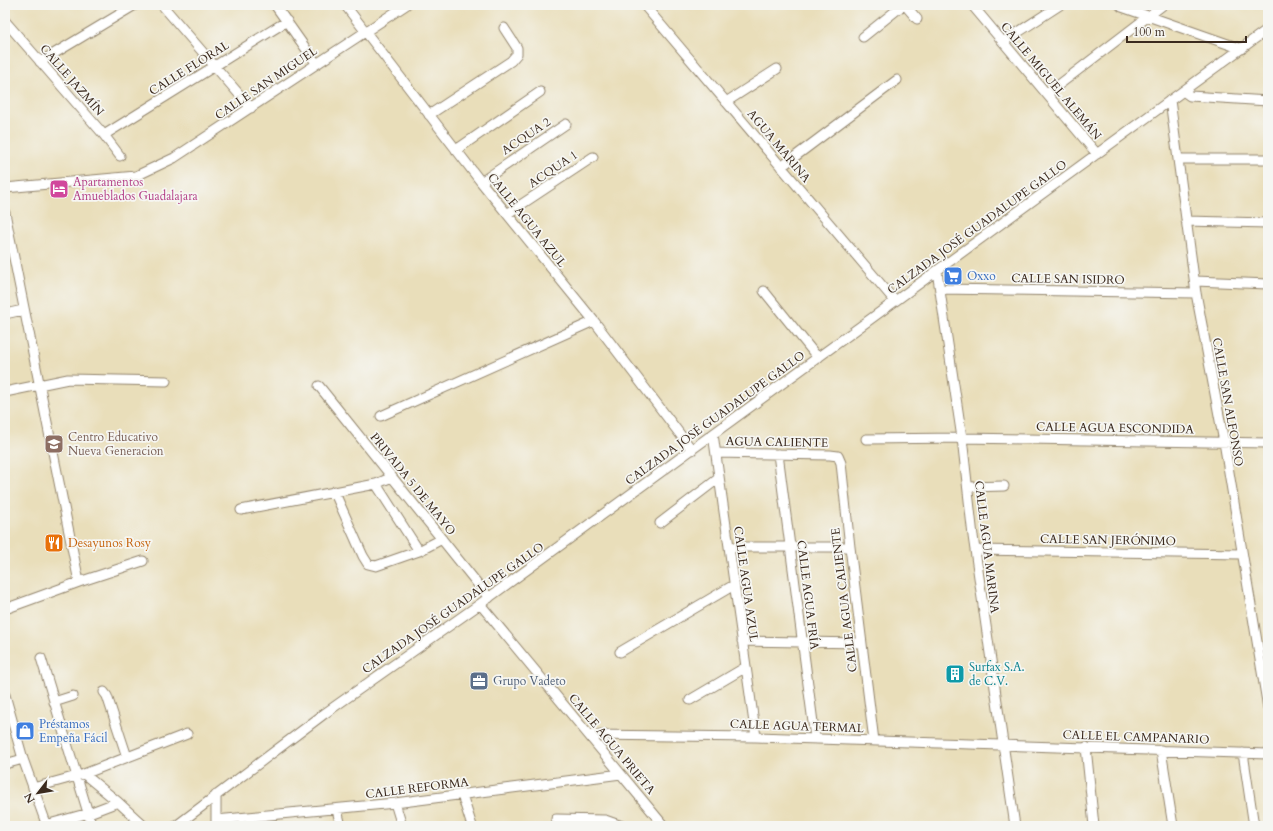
<svg xmlns="http://www.w3.org/2000/svg" width="1273" height="831" font-family="Cardo,serif">
  <style>
    .lines { fill: none; stroke-linecap: round; stroke-linejoin: round }
    .minor-casing { stroke: #92846c; stroke-width: 11 }
    .minor { stroke: #fff; stroke-width: 9 }
    .labels { text-anchor: middle; stroke-width: 3.5; stroke-linejoin: round; paint-order: stroke }
    .street-label { font-size: 12px; fill: #3b2a1e; stroke: #f6f6f2 }
    .hotel-label { font-size: 12px; fill: #b23c85; stroke: #f6f6f2; text-anchor: start }
    .shop-label { font-size: 12px; fill: #366cbe; stroke: #f6f6f2; text-anchor: start }
    .education-label { font-size: 12px; fill: #785e54; stroke: #f6f6f2; text-anchor: start }
    .food-label { font-size: 12px; fill: #c56008; stroke: #f6f6f2; text-anchor: start }
    .culture-label { font-size: 12px; fill: #0d838f; stroke: #f6f6f2; text-anchor: start }
    .service-label { font-size: 12px; fill: #4e5e75; stroke: #f6f6f2; text-anchor: start }
  </style>
  <rect width="100%" height="100%" fill="#f6f6f2"/>
  <filter id="ink" filterUnits="userSpaceOnUse"><feTurbulence type="fractalNoise" baseFrequency=".025" numOctaves="2"/><feDisplacementMap in="SourceGraphic" scale="8" xChannelSelector="R" yChannelSelector="G"/><feConvolveMatrix kernelMatrix="1 2 1 2 8 2 1 2 1" color-interpolation-filters="sRGB"/></filter>
  <filter id="wash" filterUnits="userSpaceOnUse"><feTurbulence type="fractalNoise" baseFrequency=".012" numOctaves="4" result="noise"/><feDisplacementMap in="SourceGraphic" scale="16" xChannelSelector="R" yChannelSelector="G"/><feGaussianBlur stdDeviation="0.9" result="paint"/><feColorMatrix in="noise" values="0 0 0 0 0 0 0 0 0 0 0 0 0 0 0 0 0 1.4 0 .05"/><feComposite in="paint" operator="in"/></filter>
  <g filter="url(#wash)">
    <rect width="100%" height="100%" fill="#e9deba"/>
  </g>
  <g filter="url(#ink)">
    <g class="lines">
      <g class="minor-casing">
        <path id="minor" d="M162,5L251,108
          M275,5L316,63
          M345,5L481,182L594,321L692,450
          M644,5L895,301
          M905,5L917,19
          M972,5L1097,154
          M1120,5L1122,7L1242,49
          M5,21L104,135L120,156
          M863,37L903,5
          M1003,42L1060,5
          M40,62L135,5
          M1183,91L1190,96L1268,101
          M1047,94L1163,5
          M1170,100L1196,293L1224,442L1268,708
          M726,102L777,69
          M429,115L511,61L517,54V48L504,28
          M104,135L287,21
          M456,150L540,92
          M1178,159H1268
          M781,167L897,80
          M481,182L566,124
          M5,188L136,176L174,158L406,5
          M5,213L79,582
          M507,214L593,157
          M1186,221L1268,223
          M937,271L962,438L973,536L1015,826
          M1195,281L1268,284
          M940,289L1196,293
          M764,291L818,358
          M5,314L23,310
          M319,386L489,598
          M5,392L68,379L166,381
          M381,416L594,321
          M713,434L756,737
          M866,439L962,438L1268,443
          M716,453L830,455L838,456L841,463L850,547L874,741
          M778,454L815,738
          M376,484L419,551
          M968,487L1004,486
          M334,491L363,556L368,564L376,566L419,551L442,539
          M241,510L376,484L392,477
          M660,523L719,478
          M729,547H850
          M975,550L1242,554
          M480,604L664,826
          M5,609L79,582L143,561
          M742,641L861,643
          M620,652L734,585
          M41,658L92,826
          M104,692L107,696L127,757
          M5,695L23,759L47,826
          M690,700L746,667
          M54,702L73,696
          M590,735L756,737L1268,754
          M1086,747L1094,826
          M1161,750L1173,826
          M1243,753L1254,826
          M5,764L23,759
          M84,774L118,802L144,826
          M33,788L84,774L187,734
          M216,795V826
          M462,795L472,826
          M395,803L402,826
          M337,810L341,826
          M556,819L605,820L622,826
          M216,820L395,803L621,774
          M42,826L89,813L118,802
          M176,826L324,714L480,604L1268,29"/>
      </g>
      <use href="#minor" class="minor"/>
    </g>
  </g>
  <defs>
    <g id="hotel-square" transform="scale(1)"><rect x="-9" y="-9" width="18" height="18" rx="4" fill="#d1479c" stroke="#f6f6f2"/><path d="M-6-4.5h1.5V1H6V5H4.5V3h-9V5H-6ZM-4 0a1.8 1.8 0 1 1 3.6 0ZM.5 0V-2.5h3Q6-2.5 6 0Z" fill="#fff"/></g>
    <g id="supermarket-square" transform="scale(1)"><rect x="-9" y="-9" width="18" height="18" rx="4" fill="#3f7fe0" stroke="#f6f6f2"/><path d="M-6-5.5h2.5l.6 2H6L4.5 2H-2.5L-4.4-4H-6ZM-1.5 3.2a1.3 1.3 0 1 0 .1 0ZM3 3.2a1.3 1.3 0 1 0 .1 0Z" fill="#fff"/></g>
    <g id="school-square" transform="scale(1)"><rect x="-9" y="-9" width="18" height="18" rx="4" fill="#8d6e63" stroke="#f6f6f2"/><path d="M0-5L7-2L0 1L-7-2ZM-4 1L0 2.5L4 1V4Q0 6-4 4Z" fill="#fff"/></g>
    <g id="restaurant-square" transform="scale(1)"><rect x="-9" y="-9" width="18" height="18" rx="4" fill="#e8710a" stroke="#f6f6f2"/><path d="M-5-6h1v4h1v-4h1v4h1v-4h1v5L-1.5 .5V6h-2V.5L-5-1ZM5-6V6H3V1.5H1.5Q1.5-4 5-6Z" fill="#fff"/></g>
    <g id="building-square" transform="scale(1)"><rect x="-9" y="-9" width="18" height="18" rx="4" fill="#0f9aa8" stroke="#f6f6f2"/><path d="M-4-6H4V6H1V3H-1V6H-4ZM-2.5-4.3h1.7v1.8h-1.7ZM.8-4.3h1.7v1.8H.8ZM-2.5-1h1.7V.8h-1.7ZM.8-1h1.7V.8H.8Z" fill="#fff"/></g>
    <g id="office-square" transform="scale(1)"><rect x="-9" y="-9" width="18" height="18" rx="4" fill="#5c6f8a" stroke="#f6f6f2"/><path d="M-6-3h4V-5.5h4V-3h4V5H-6ZM-1-4.5V-3h2v-1.5ZM-6 0V1H6V0Z" fill="#fff"/></g>
    <g id="shop-square" transform="scale(1)"><rect x="-9" y="-9" width="18" height="18" rx="4" fill="#3f7fe0" stroke="#f6f6f2"/><path d="M-5-2.5h2.3a2.7 3.5 0 0 1 5.4 0H5L5.5 6h-11ZM-1.5-2.5h3a1.5 2.3 0 0 0-3 0Z" fill="#fff"/></g>
  </defs>
  <g fill-rule="evenodd">
    <use href="#hotel-square" x="59" y="189"/>
    <use href="#supermarket-square" x="953" y="276"/>
    <use href="#school-square" x="54" y="444"/>
    <use href="#restaurant-square" x="54" y="543"/>
    <use href="#building-square" x="955" y="674"/>
    <use href="#office-square" x="479" y="681"/>
    <use href="#shop-square" x="25" y="731"/>
  </g>
  <g class="labels">
    <g class="street-label">
      <text transform="translate(189 68) rotate(-32)" y="4">CALLE FLORAL</text>
      <text transform="translate(72 80) rotate(49)" y="4">CALLE JAZMÍN</text>
      <text transform="translate(1051 81) rotate(50)" y="4">CALLE MIGUEL ALEMÁN</text>
      <text transform="translate(266 83) rotate(-34)" y="4">CALLE SAN MIGUEL</text>
      <text transform="translate(526 136) rotate(-34)" y="4">ACQUA 2</text>
      <text transform="translate(779 146) rotate(50)" y="4">AGUA MARINA</text>
      <text transform="translate(553 169) rotate(-34)" y="4">ACQUA 1</text>
      <text transform="translate(527 220) rotate(51)" y="4">CALLE AGUA AZUL</text>
      <text transform="translate(977 227) rotate(-36)" y="4">CALZADA JOSÉ GUADALUPE GALLO</text>
      <text transform="translate(1068 279) rotate(1)" y="4">CALLE SAN ISIDRO</text>
      <text transform="translate(1228 402) rotate(80)" y="4">CALLE SAN ALFONSO</text>
      <text transform="translate(715 418) rotate(-36)" y="4">CALZADA JOSÉ GUADALUPE GALLO</text>
      <text transform="translate(1115 428) rotate(1)" y="4">CALLE AGUA ESCONDIDA</text>
      <text transform="translate(777 442) rotate(1)" y="4">AGUA CALIENTE</text>
      <text transform="translate(413 484) rotate(51)" y="4">PRIVADA 5 DE MAYO</text>
      <text transform="translate(1108 540) rotate(1)" y="4">CALLE SAN JERÓNIMO</text>
      <text transform="translate(987 547) rotate(83)" y="4">CALLE AGUA MARINA</text>
      <text transform="translate(746 584) rotate(82)" y="4">CALLE AGUA AZUL</text>
      <text transform="translate(808 595) rotate(83)" y="4">CALLE AGUA FRÍA</text>
      <text transform="translate(844 600) rotate(-97)" y="4">CALLE AGUA CALIENTE</text>
      <text transform="translate(453 608) rotate(-35)" y="4">CALZADA JOSÉ GUADALUPE GALLO</text>
      <text transform="translate(797 726) rotate(2)" y="4">CALLE AGUA TERMAL</text>
      <text transform="translate(1136 737) rotate(2)" y="4">CALLE EL CAMPANARIO</text>
      <text transform="translate(612 744) rotate(50)" y="4">CALLE AGUA PRIETA</text>
      <text transform="translate(417 788) rotate(-7)" y="4">CALLE REFORMA</text>
    </g>
    <g class="hotel-label">
      <text x="73" y="186">Apartamentos<tspan x="73" dy="14">Amueblados Guadalajara</tspan></text>
    </g>
    <g class="shop-label">
      <text x="967" y="280">Oxxo</text>
      <text x="39" y="728">Préstamos<tspan x="39" dy="14">Empeña Fácil</tspan></text>
    </g>
    <g class="education-label">
      <text x="68" y="441">Centro Educativo<tspan x="68" dy="14">Nueva Generacion</tspan></text>
    </g>
    <g class="food-label">
      <text x="68" y="547">Desayunos Rosy</text>
    </g>
    <g class="culture-label">
      <text x="969" y="671">Surfax S.A.<tspan x="969" dy="14">de C.V.</tspan></text>
    </g>
    <g class="service-label">
      <text x="493" y="685">Grupo Vadeto</text>
    </g>
  </g>
  <rect width="1273" height="831" fill="none" stroke="#f6f6f2" stroke-width="20"/>
  <g transform="translate(38 793) rotate(239)" stroke="#f6f6f2" stroke-width="3" paint-order="stroke">
  <path d="M0-3L7 15L0 10L-7 15Z" fill="#3b2a1e"/>
  <text y="-6" font-size="11" font-weight="bold" text-anchor="middle" fill="#3b2a1e">N</text>
  </g>
  <path d="M1127 36v6h119v-6" fill="none" stroke="#3b2a1e" stroke-width="2"/>
  <text x="1133" y="36" font-size="12" fill="#3b2a1e" stroke="#f6f6f2" stroke-width="3" paint-order="stroke">100 m</text>
</svg>
